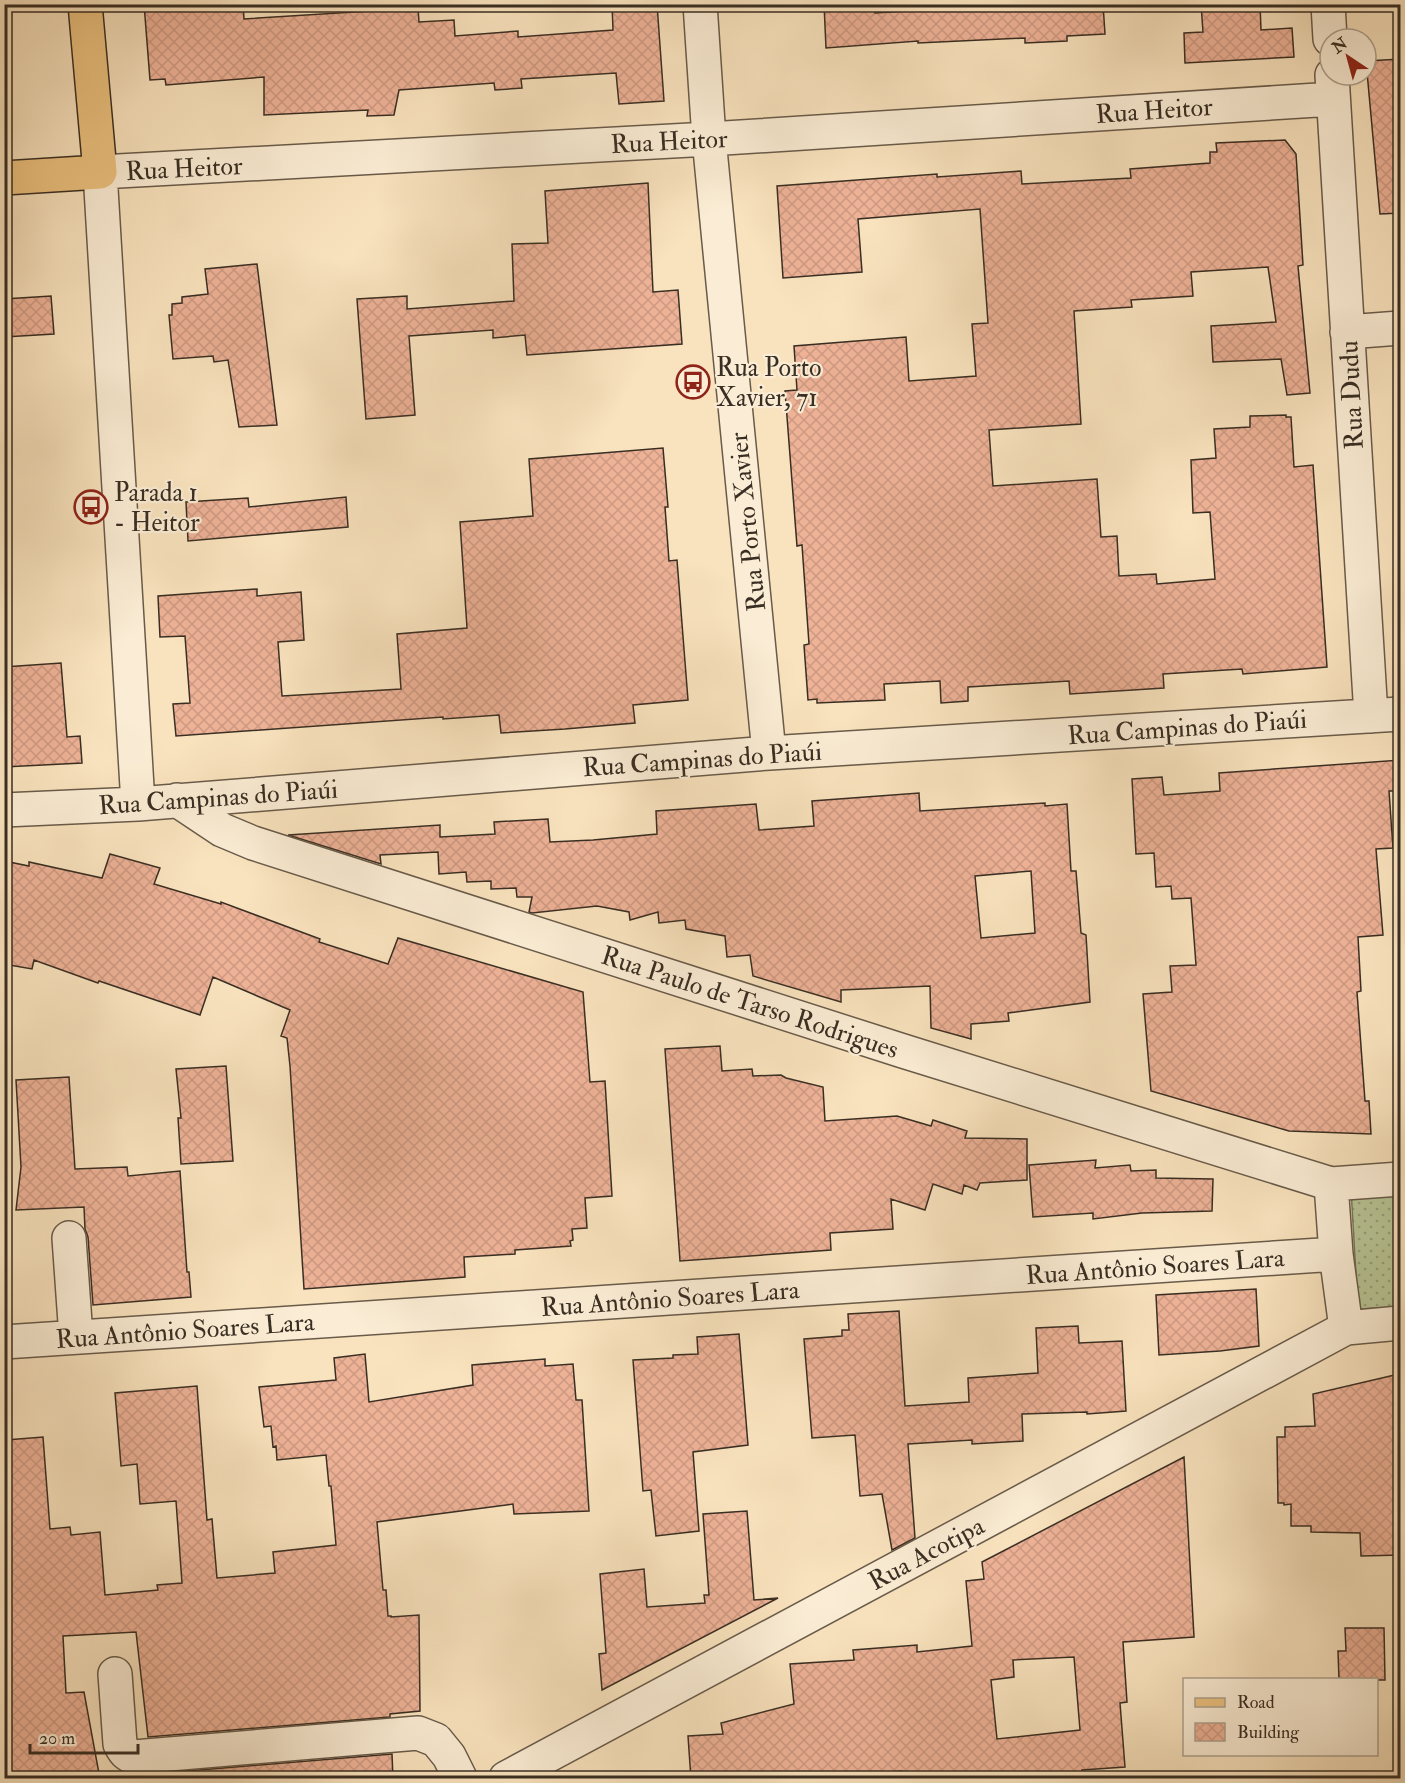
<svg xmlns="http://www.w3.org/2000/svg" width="1405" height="1783" font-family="'IM FELL Double Pica',serif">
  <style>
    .grass { fill: url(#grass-dots); stroke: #787a5c; stroke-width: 1.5 }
    .building { fill: url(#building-cross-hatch); stroke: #392e23; stroke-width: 1.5; fill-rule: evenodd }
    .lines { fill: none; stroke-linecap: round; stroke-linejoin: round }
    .minor-casing { stroke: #695b4a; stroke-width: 36 }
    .major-casing { stroke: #392e23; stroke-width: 36 }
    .minor { stroke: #fbedd5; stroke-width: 33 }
    .major { stroke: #ecc27f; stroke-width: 33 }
    .labels { text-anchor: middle; stroke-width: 4.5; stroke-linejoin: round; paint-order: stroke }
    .street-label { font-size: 26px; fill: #392e23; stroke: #fbedd5 }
    .poi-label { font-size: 26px; fill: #392e23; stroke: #fbedd5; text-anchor: start }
  </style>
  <defs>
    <pattern id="grass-dots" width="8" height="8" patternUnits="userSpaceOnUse" patternTransform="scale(1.5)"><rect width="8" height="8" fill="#b8c596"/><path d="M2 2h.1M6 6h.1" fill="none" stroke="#97a07a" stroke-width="1.8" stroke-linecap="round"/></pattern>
    <pattern id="building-cross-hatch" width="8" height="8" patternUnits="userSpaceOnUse" patternTransform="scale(1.5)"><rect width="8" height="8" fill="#eeb297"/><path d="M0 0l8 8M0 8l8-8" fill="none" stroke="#cd9982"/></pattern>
  </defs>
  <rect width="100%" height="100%" fill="#f9e3be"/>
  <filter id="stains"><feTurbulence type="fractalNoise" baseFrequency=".00333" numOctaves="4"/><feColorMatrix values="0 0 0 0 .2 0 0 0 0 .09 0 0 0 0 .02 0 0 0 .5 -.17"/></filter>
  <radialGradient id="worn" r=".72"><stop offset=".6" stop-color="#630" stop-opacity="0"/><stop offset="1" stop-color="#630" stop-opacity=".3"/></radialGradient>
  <path class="grass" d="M1400,1186V1307L1358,1309L1351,1189Z"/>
  <path class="building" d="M144,4H243L244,19L418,8L419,22L454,20L455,36L518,31V37L613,30L612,4H657L664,101L619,104L616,73L521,79L522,88L495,90L494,83L399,90L394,115L367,116L368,110L264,115V77L166,85L165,79L150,80Z
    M824,4H875V13L1022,4H1103L1105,34L1067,36V41L1025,43V38L918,43V41L826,48Z
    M1201,4H1260L1261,30L1292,28L1294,57L1185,63L1184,33L1203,32Z
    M1401,59V213L1380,214L1366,61Z
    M1285,140L1296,154L1303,265L1298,266L1310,393L1287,395L1281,359L1213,362L1211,326L1276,322L1268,267L1191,272L1193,296L1131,300L1132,307L1074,311L1081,424L989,430L993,486L1097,479L1101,537L1117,536L1119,576L1156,574L1157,584L1215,579L1210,512L1193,513L1191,460L1216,458L1214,429L1250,427V416L1286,415V417H1291L1294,467L1313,465L1327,667L1243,674L1242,669L1163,674L1164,688L1070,694L1069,681L968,687V701L941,703L940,681L884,684L885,700L817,703V699L808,700L804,645L809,644L802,545L797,546L785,391L797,390L794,346L906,337L909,381L976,376L972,324L988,323L980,209L858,219L862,272L783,278L777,186L937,174V177L1021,171L1022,184L1131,178L1130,169L1210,163V152H1217L1216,143Z
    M648,183L653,292L678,290L682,344L527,355L525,335L493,338V330L409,336L415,415L366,419L357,299L407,296V309L514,301L512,244L548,243L545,191Z
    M257,264L277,425L239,427L228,360L214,362L213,356L173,359L169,315H172V304L182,303V297L208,294L205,269Z
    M51,296L54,334L4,337V299Z
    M663,448L668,507H665L669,561L677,560L688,700L633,705L635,723L565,729L501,733L499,715L443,719V717L176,736L173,704L190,703L185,636L160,637L158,596L257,589V596L301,592L304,640L278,642L282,696L401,689L397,634L467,628L460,522L533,516L529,459Z
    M346,497L348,527L188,541L186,502L248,498L249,507Z
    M61,663L67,737L80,736L82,763L4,767V667Z
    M1401,760V791H1389L1393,848L1376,849L1383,935L1358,937L1361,991L1357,992L1365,1101H1369L1371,1134L1289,1131L1151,1091L1143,994L1172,992L1170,966L1196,965L1191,898L1172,899L1171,886L1156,887L1154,853L1136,854L1132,779L1162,777L1164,795L1220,791L1219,773Z
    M919,793L920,811L1045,803V806L1067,804L1071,871H1076L1081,933L1086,935L1090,1002L1008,1013L1009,1021L971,1024V1039L931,1028L930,986L841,990V1002L753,976L750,955L727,957L725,936L686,929L685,920L659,923L658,912L630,920L629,912L597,906L532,913L529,912L532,897H517L516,888L491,889V881L467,882L466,872L439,874L438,852L380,855L381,864L288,835L440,825V837L495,834L494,822L548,819L550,842L593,840L657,834L656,811L756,804L759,830L814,826L812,801ZM1031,871L1035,933L981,938L975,876Z
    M110,854L160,868L154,884L221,904V902L320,939L319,942L388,964L398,938L583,992L590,1082L605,1081L612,1196L585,1198L587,1228L572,1229L573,1240L570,1241L571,1246L515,1250V1254L464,1257L465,1277L304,1289L290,1066L287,1038L281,1036L290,1010L213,977L200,1015L99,981L98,983L34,960L32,969L4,964V861L29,866V862L102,878Z
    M720,1046L722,1071L752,1069L753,1076L781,1075L786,1078L823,1087L825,1121L897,1116L931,1126L933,1120L967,1131L965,1138L1027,1139V1180L980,1183L977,1190L964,1185L962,1194L933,1184L925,1210L891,1199L893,1229L830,1233L831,1250L680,1261L665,1049Z
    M226,1066L233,1161L181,1164L178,1118H181L176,1069Z
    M69,1077L75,1169L127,1167L128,1176L180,1171L187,1272H189L191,1297L93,1305L88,1237L85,1229L84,1207L16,1210L21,1167L16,1080Z
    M1096,1160L1095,1168L1130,1165L1131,1171L1156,1170V1178L1213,1179L1212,1211L1142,1213L1093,1219V1213L1033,1217L1029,1165Z
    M1256,1289L1259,1346L1220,1351L1159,1355L1156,1295Z
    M899,1311L905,1406L969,1402L968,1378L1038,1373L1036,1328L1078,1326L1079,1343L1122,1341L1126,1411L1087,1414V1412L1022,1414L1023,1441L972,1444V1440L908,1444L915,1538L892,1550L882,1494L860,1496L855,1435L812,1438L804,1339L842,1336V1330H849L848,1314Z
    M739,1334L748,1445L693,1452L699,1531L656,1536L651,1490L643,1491L633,1360L673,1358V1355L698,1354L697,1337Z
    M365,1354L369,1402L473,1385L472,1365L545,1359V1366L573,1364L576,1400H582L589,1511L514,1514L513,1504L377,1522L383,1590H386L388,1616H391V1617L419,1615L420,1711L390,1714V1717L148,1737L136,1632L63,1636L66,1693L84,1692L100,1779H4V1497L11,1496L6,1440L43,1437L50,1529L70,1527L71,1535L100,1532L105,1595L158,1590L157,1585L182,1583L176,1501L140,1504L137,1464L121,1466L115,1393L197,1386L207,1520L212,1519L217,1578L275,1573L273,1552L336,1545L331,1486H329L326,1455L277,1460L276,1446L273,1447L271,1426L264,1427L259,1387L336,1380L334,1358Z
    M1399,1374L1401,1555L1361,1556L1360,1533L1311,1532V1526H1291V1504L1284,1505V1503H1278L1277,1437H1285V1427L1315,1426L1313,1394Z
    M1184,1457L1194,1637L1123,1642L1127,1702L1120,1703L1125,1767L1082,1770L1083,1779H903L902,1771L821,1777V1779H691L688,1736L723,1734L721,1723L794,1704L790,1664L854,1660L853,1650L917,1645V1652L972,1646L966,1581L984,1579L982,1562ZM1074,1657L1080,1730L997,1739L991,1680L1014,1677L1013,1660Z
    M747,1511L754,1600L778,1598L602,1690L599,1654L606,1653L600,1574L644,1569L647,1607L705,1603L704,1595H709L703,1514Z
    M1345,1628H1384L1385,1680H1339L1338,1651H1346Z
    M392,1754L393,1779H153L152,1774Z"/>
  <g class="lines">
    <g class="minor-casing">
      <path id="minor" d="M700,4L709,139L769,753
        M1328,4L1330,39
        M1332,75L1371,716
        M1347,332L1400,328
        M177,800L222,830L253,843L903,1051L1331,1184L1400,1179
        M138,804L100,172L709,139L1333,99
        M4,810L138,804L769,753L1400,714
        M1331,1184L1336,1254L1346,1328L1400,1323
        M69,1238L76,1337
        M4,1342L1336,1254
        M115,1674L120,1744C124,1751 126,1755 134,1757L418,1733L436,1740L449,1756L460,1778
        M506,1778L1346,1328"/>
    </g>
    <g class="major-casing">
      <path id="major" d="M4,178L100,172L85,4"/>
    </g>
    <use href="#minor" class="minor"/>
    <use href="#major" class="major"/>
  </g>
  <defs>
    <g id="bus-ring" transform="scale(1.725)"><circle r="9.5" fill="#fbedd5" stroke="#8f2418" stroke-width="1.5"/><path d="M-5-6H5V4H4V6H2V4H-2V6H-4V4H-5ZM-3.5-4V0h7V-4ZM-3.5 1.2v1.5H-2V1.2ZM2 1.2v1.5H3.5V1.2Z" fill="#8f2418"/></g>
  </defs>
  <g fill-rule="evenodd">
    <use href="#bus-ring" x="693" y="382"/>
    <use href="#bus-ring" x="91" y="507"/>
  </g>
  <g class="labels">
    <g class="street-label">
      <text transform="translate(1154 110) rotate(-4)" y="9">Rua Heitor</text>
      <text transform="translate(669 141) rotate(-3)" y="9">Rua Heitor</text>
      <text transform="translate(184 168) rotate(-3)" y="9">Rua Heitor</text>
      <text transform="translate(1351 395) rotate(-93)" y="9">Rua Dudu</text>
      <text transform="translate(747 522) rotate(-96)" y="9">Rua Porto Xavier</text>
      <text transform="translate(1187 727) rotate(-4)" y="9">Rua Campinas do Piaúi</text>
      <text transform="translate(702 759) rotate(-4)" y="9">Rua Campinas do Piaúi</text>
      <text transform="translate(218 797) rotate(-4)" y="9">Rua Campinas do Piaúi</text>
      <text transform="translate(750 1002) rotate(18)" y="9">Rua Paulo de Tarso Rodrigues</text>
      <text transform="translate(1155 1266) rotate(-4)" y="9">Rua Antônio Soares Lara</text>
      <text transform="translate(670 1298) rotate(-4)" y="9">Rua Antônio Soares Lara</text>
      <text transform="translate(185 1330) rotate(-4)" y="9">Rua Antônio Soares Lara</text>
      <text transform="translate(926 1553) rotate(-28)" y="9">Rua Acotipa</text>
    </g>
    <g class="poi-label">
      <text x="716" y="376">Rua Porto<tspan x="716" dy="30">Xavier, 71</tspan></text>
      <text x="114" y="501">Parada 1<tspan x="114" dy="30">- Heitor</tspan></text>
    </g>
  </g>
  <rect width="1405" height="1783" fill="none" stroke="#f9e3be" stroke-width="24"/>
  <rect x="6" y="6" width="1393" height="1771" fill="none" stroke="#392e23" stroke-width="3"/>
  <rect x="12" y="12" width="1381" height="1759" fill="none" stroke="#392e23" stroke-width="1.5"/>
  <rect x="1183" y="1678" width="195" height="78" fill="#fbedd5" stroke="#ada18e" stroke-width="1.5"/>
  <rect x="1195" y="1698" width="30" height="9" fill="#ecc27f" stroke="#ada18e" stroke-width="1.5"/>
  <text x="1237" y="1708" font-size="18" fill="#392e23">Road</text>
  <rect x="1195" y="1723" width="30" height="18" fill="url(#building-cross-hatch)" stroke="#ada18e" stroke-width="1.5"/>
  <text x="1237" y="1738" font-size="18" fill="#392e23">Building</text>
  <g transform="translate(1348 57) rotate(324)"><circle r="28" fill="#fbedd5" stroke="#ada18e" stroke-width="1.5"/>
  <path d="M0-4.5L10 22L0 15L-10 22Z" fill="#8f2418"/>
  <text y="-9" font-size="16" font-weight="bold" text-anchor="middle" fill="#392e23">N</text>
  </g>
  <path d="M30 1744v9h108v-9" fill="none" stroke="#392e23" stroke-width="3"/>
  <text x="39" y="1744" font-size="18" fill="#392e23" stroke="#fbedd5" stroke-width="4.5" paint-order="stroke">20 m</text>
  <rect width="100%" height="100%" filter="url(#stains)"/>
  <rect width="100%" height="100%" fill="url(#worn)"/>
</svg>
